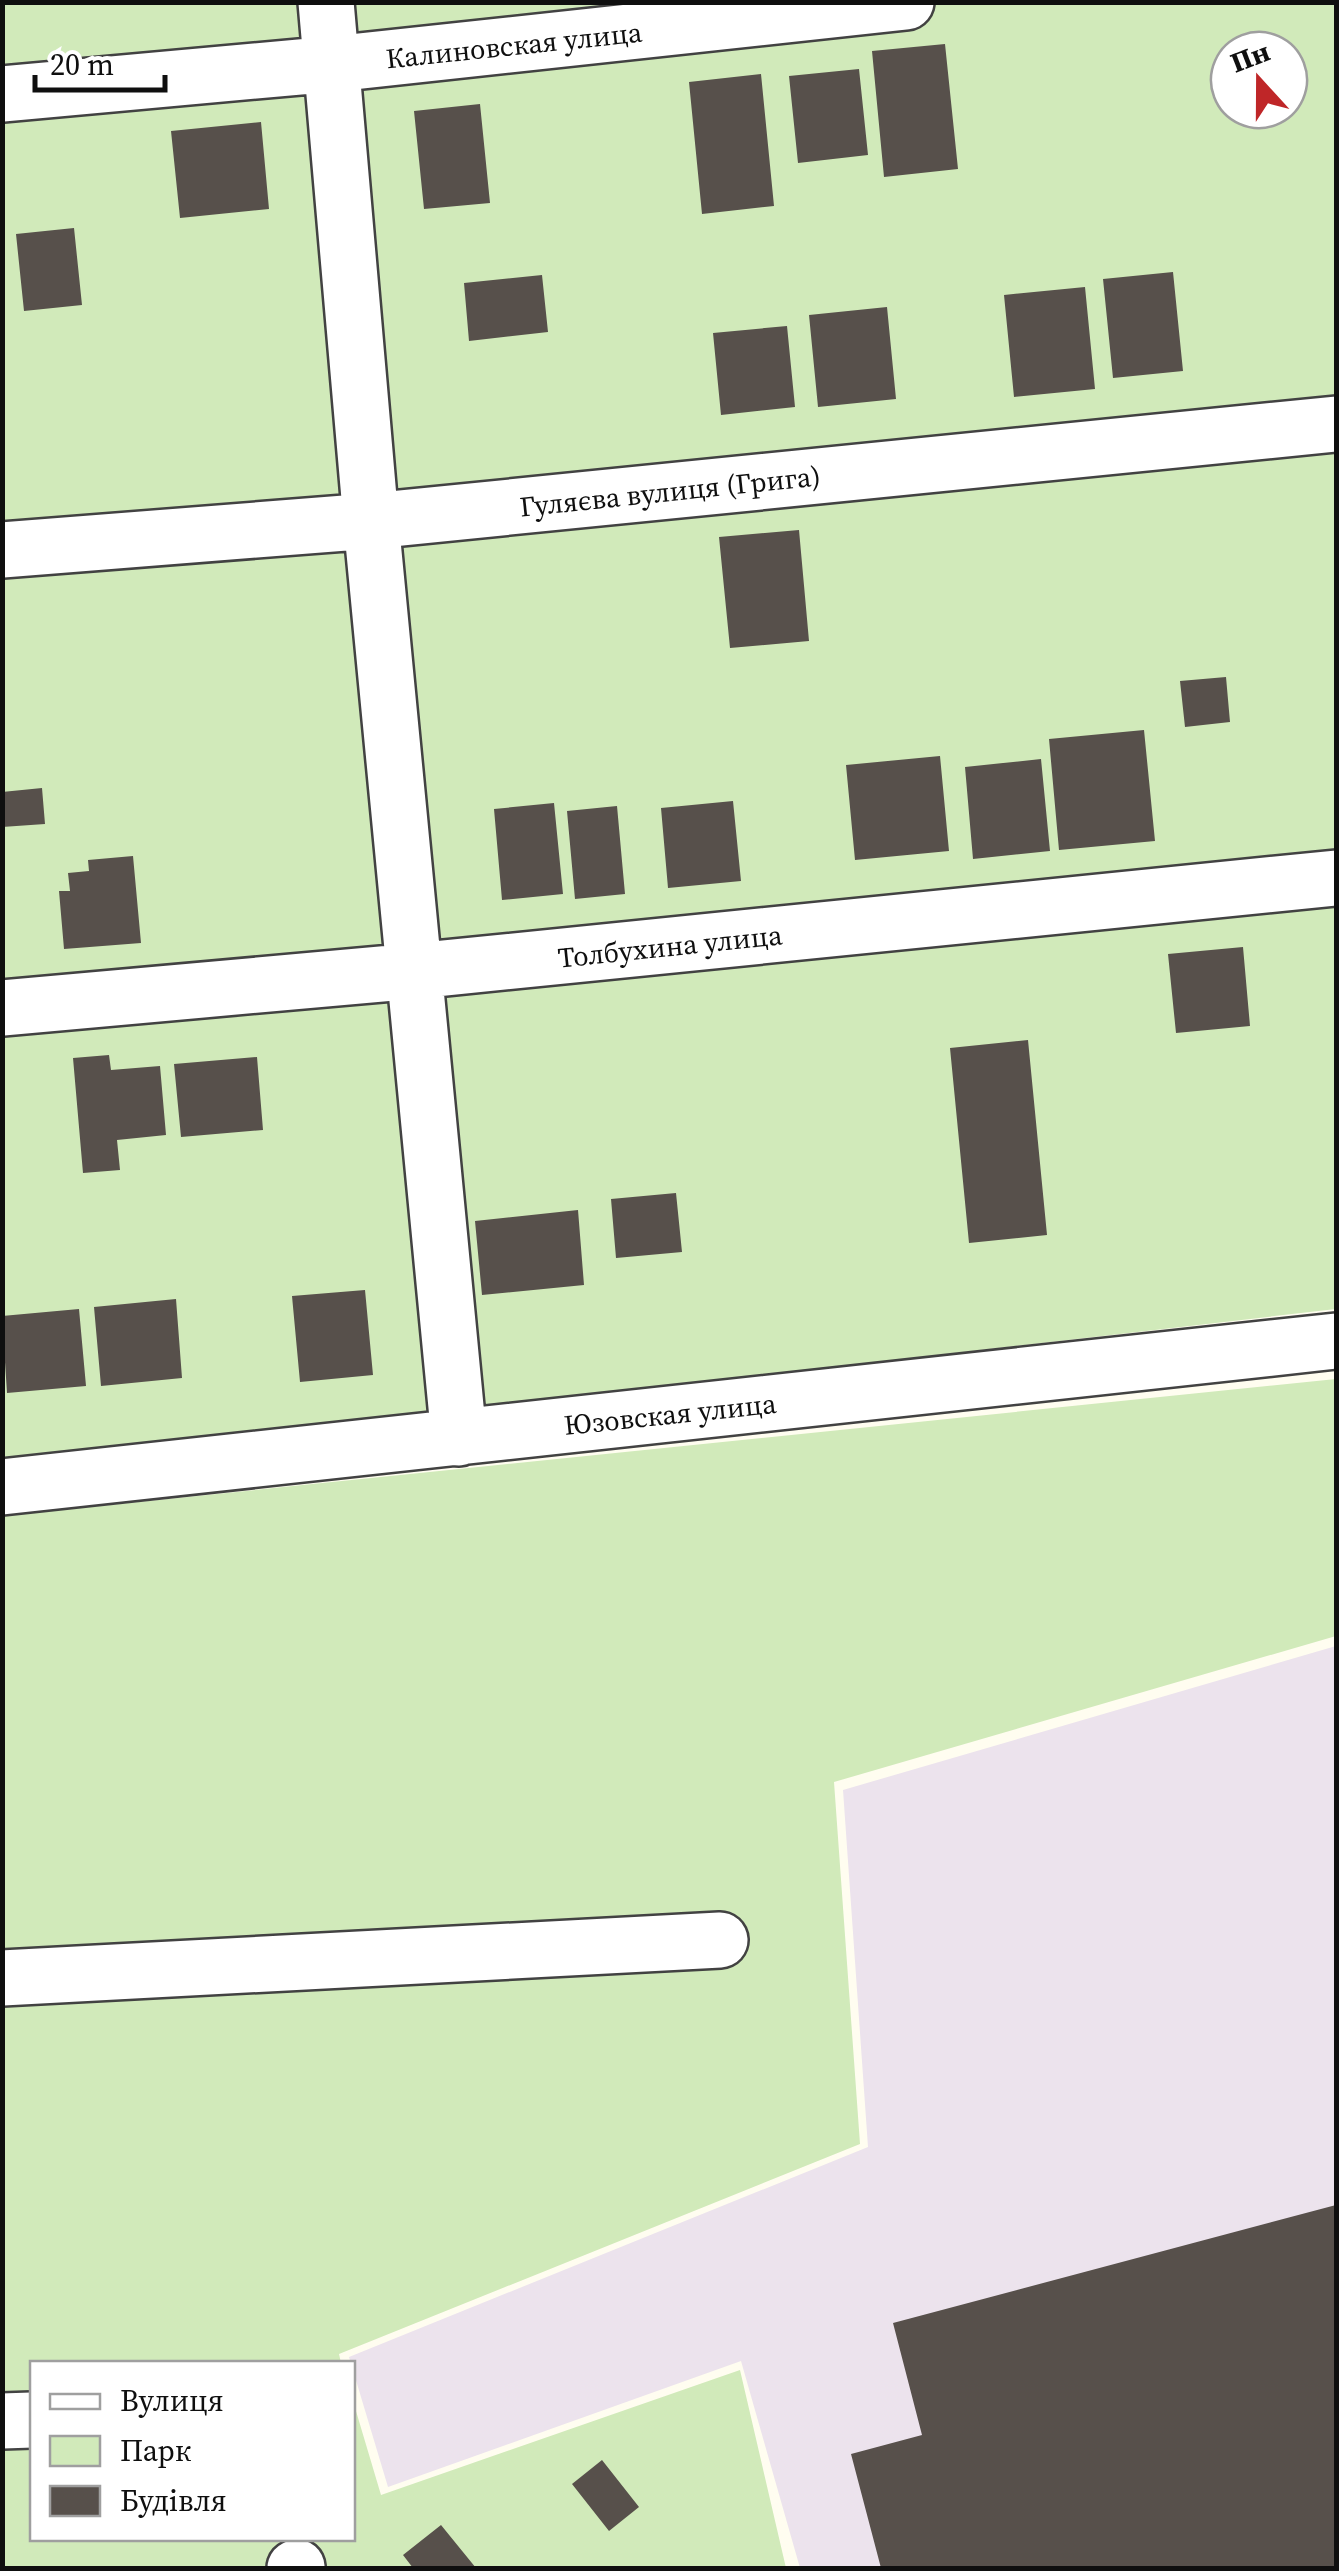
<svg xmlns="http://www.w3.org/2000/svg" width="1339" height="2571" font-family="'Source Serif 4',serif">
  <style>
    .industrial { fill: #ece3ed }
    .green { fill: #d1eaba; fill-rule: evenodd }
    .building { fill: #57504b }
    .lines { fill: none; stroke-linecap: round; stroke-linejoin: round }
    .minor-casing { stroke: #424242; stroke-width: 60 }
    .minor { stroke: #fff; stroke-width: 55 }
    .labels { text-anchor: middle; stroke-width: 10; stroke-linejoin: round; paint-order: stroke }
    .street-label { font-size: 28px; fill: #0f0f0f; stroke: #fff }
  </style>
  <rect width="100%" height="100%" fill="#fffdf0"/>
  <path class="industrial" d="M1336,1646V2568H800L741,2361L388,2487L349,2357L868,2147L843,1790Z"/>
  <path class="green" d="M2,3H1336V1309L3,1463ZM1229,50H1289V110H1229Z
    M1336,1379V1636L834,1782L860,2144L339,2354L341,2363L32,2364V2538H352L353,2401L381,2495L740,2370L786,2568H3L2,1516Z"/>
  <path class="building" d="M945,44L958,169L884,177L872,51Z
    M859,69L868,155L798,163L789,76Z
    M761,74L774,206L702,214L689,82Z
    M480,104L490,203L424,209L414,111Z
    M261,122L269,209L180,218L171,131Z
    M74,228L82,305L24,311L16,234Z
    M1173,272L1183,371L1113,378L1103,279Z
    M542,275L548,332L469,341L464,283Z
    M1085,287L1095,389L1014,397L1004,295Z
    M887,307L896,399L818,407L809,315Z
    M787,326L795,407L721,415L713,333Z
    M799,530L809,641L730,648L719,537Z
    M1226,677L1230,722L1185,727L1180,681Z
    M1144,730L1155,841L1059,850L1049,739Z
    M940,756L949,851L855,860L846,765Z
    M1041,759L1050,851L973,859L965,767Z
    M42,788L45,824L2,827V792Z
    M733,801L741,881L668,888L661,808Z
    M554,803L563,894L502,900L494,809Z
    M617,806L625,894L575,899L567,811Z
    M133,856L141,943L64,949L59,891H70L68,873L89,871L88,860Z
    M1243,947L1250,1026L1176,1033L1168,954Z
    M1028,1040L1047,1235L969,1243L950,1048Z
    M109,1055L111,1070L160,1066L166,1135L117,1140L120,1170L83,1173L73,1058Z
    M257,1057L263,1130L181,1137L174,1064Z
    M676,1193L682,1252L616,1258L611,1199Z
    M578,1210L584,1285L482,1295L475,1221Z
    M365,1290L373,1375L300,1382L292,1296Z
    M176,1299L182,1378L101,1386L94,1307Z
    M79,1309L86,1386L7,1393L2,1316Z
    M1336,2205V2568H881L851,2454L922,2435L893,2323Z
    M602,2460L639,2507L609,2531L572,2484Z
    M441,2525L476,2568H413L403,2555Z"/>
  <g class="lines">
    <g class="minor-casing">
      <path id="minor" d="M326,2L371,521L459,1438
        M2,94L333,64L906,2
        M2,550L371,521L1336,424
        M2,1008L415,971L1336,878
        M2,1487L1336,1341
        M2,1978L720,1940
        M2,2421L32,2420
        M295,2568L297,2567"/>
    </g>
    <use href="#minor" class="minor"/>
  </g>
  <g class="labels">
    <g class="street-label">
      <text transform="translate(514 45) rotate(-6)" y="10">Калиновская улица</text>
      <text transform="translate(670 491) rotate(-6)" y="10">Гуляєва вулиця (Грига)</text>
      <text transform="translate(670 946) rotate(-6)" y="10">Толбухина улица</text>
      <text transform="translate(670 1414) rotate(-6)" y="10">Юзовская улица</text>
    </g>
  </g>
  <rect width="1339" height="2571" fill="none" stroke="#0f0f0f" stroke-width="10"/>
  <rect x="30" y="2361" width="325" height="180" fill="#ffffff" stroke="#9f9f9f" stroke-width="2.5"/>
  <rect x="50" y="2394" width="50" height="15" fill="#ffffff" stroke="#9f9f9f" stroke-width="2.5"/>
  <text x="120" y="2411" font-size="30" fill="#0f0f0f">Вулиця</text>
  <rect x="50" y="2436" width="50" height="30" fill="#d1eaba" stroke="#9f9f9f" stroke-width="2.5"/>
  <text x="120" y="2461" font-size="30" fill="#0f0f0f">Парк</text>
  <rect x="50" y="2486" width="50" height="30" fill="#57504b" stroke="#9f9f9f" stroke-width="2.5"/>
  <text x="120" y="2511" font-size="30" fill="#0f0f0f">Будівля</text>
  <g transform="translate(1259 80) rotate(339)"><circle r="48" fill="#ffffff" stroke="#9f9f9f" stroke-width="2.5"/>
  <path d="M0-8L18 38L0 25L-18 38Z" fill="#bf2628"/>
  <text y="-15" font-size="28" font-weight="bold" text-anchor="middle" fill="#0f0f0f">Пн</text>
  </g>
  <path d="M35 75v15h130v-15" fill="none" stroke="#0f0f0f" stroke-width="5"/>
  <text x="50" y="75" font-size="30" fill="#0f0f0f" stroke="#ffffff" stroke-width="8" paint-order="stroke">20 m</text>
</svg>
